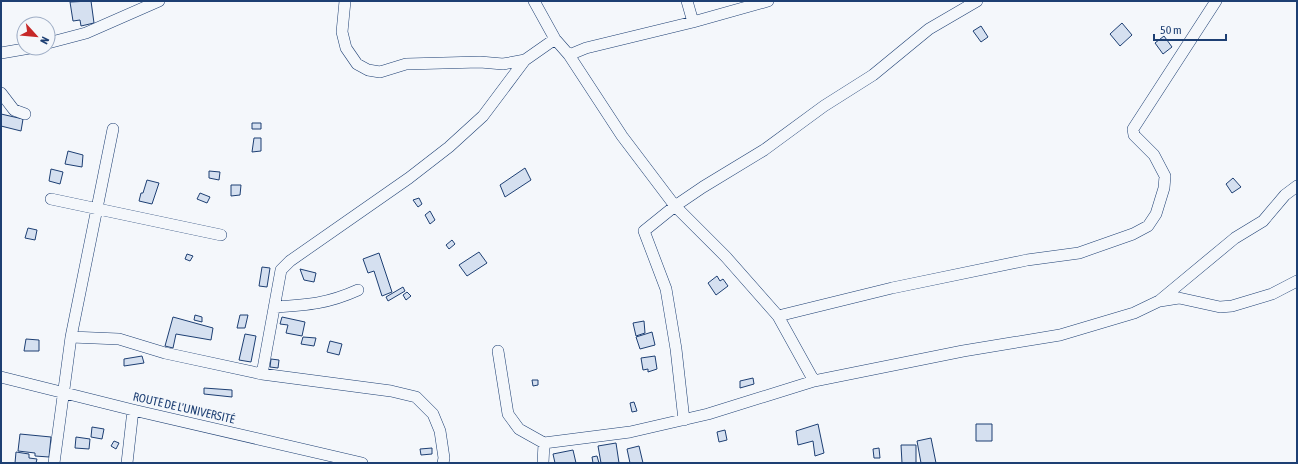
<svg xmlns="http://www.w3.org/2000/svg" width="1298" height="464" font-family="'Asap Condensed',sans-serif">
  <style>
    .building { fill: #d5e0f0; stroke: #1d3f73 }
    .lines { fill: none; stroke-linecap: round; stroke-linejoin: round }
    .minor-casing { stroke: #1d3f73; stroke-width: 12 }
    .minor { stroke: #f4f7fb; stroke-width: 11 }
    .labels { text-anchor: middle; stroke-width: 3; stroke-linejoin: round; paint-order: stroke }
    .street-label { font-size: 12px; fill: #1d3f73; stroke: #f4f7fb }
  </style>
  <rect width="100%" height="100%" fill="#f4f7fb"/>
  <path class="building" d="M91,1L94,23L81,26L80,20L73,21L70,2Z
    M1122,23L1132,35L1120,46L1110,34Z
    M981,26L988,37L981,42L973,31Z
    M1164,36L1172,47L1163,54L1155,43Z
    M1,114L23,119L21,131L1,126Z
    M252,123H261V129H252Z
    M254,138H261V151L252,152Z
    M68,151L83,155L82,167L65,164Z
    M525,168L531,180L505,197L500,185Z
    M51,169L63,172L60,184L49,181Z
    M209,171L220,172L219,180L209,178Z
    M1233,178L1241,187L1232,193L1226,184Z
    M147,180L159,183L152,204L139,201L141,193H143Z
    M231,185H241L240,195L231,196Z
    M200,193L210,197L207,203L197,199Z
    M419,198L422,204L418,207L413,200Z
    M430,211L435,220L430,224L425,215Z
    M28,228L37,230L35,240L25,238Z
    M452,240L455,244L449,249L446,245Z
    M479,252L487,263L467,276L459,265Z
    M379,253L392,292L382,296L374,271L368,273L363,259Z
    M187,254L193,256L190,261L185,259Z
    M262,267L270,268L267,287L259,286Z
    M300,269L316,273L314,282L304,280Z
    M717,276L720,281L723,279L728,286L716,295L708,283Z
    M403,287L405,291L388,301L386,297Z
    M407,292L411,296L406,300L403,295Z
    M195,315L202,317V322L194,320Z
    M240,315H248L245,328H237Z
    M173,317L213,328L211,340L176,334L173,348L165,346Z
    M282,317L305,322L302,336L286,333L288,325L280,324Z
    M644,321L645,333L636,336L633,323Z
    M652,332L655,345L640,349L636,337Z
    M245,334L256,336L251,362L239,360Z
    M303,337L316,338L314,346L301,344Z
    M26,339L39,340V351H24Z
    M330,341L342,344L339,355L327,352Z
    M142,356L144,363L124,366V359Z
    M655,356L657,369L648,372V369L643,370L641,358Z
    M271,359L279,360L278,368L270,367Z
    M753,378L754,384L740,388V381Z
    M532,380H538V385L533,386Z
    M204,388L232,390V397L204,394Z
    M634,402L637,411L632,412L630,403Z
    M818,424L824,453L815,456L813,441L798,445L796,431Z
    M976,424H992V441H976Z
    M92,427L104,429L102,439L91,437Z
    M725,430L727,440L719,442L717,432Z
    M20,434L51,437L49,457L35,456V453L18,451Z
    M76,437L90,439L89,449L75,448Z
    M931,438L936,463H921L917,441Z
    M114,441L119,443L116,449L111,446Z
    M616,443L619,463H601L598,446Z
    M901,445H916V463H902Z
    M639,446L643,463H630L627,449Z
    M432,448V454L421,455L420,449Z
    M879,448L880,458H874L873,449Z
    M573,450L576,463H555L553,454Z
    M16,452L29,454V458L37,459L36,463H15Z
    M597,456L599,463H593L592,457Z"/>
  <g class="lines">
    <g class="minor-casing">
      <path id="minor" d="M345,1L342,32L346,48L357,64L368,70L380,72L406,64L480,62L503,64L525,60
        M534,1L555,39L569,55L622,136L675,206L726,257L778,316L814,381
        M687,1L693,22
        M48,43L86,33L159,1
        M1,53L30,48
        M569,55L586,48L693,22L768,1
        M1,93L14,110L25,114
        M51,199L221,235
        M1160,301L1179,298L1220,307L1232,306L1272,294L1297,281
        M274,307C307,305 327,304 358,290
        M778,316L892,288L1027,260L1079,253L1133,234L1148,226L1156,214L1164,188L1165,176L1154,155L1134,135L1133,129L1216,1
        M71,337L119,339L165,353L262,374L391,391L416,397L433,414L440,431L444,458L443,463
        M498,351L508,414L519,429L544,443L630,432L708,414L814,381L963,351L1060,335L1134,313L1159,301L1235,238L1263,221L1285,195L1297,186
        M262,374L281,270L290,261L409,178L449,147L483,116L525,60L555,39
        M1,377L133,410L362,463
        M684,420L676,349L666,289L644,231L675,206L703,187L764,150L824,106L873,75L929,29L977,1
        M54,463L71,337L113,129
        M127,463L133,410
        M543,463L544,443"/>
    </g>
    <use href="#minor" class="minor"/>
  </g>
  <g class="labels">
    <g class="street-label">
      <text transform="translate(184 408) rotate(13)" y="4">ROUTE DE L'UNIVERSITÉ</text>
    </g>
  </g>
  <rect width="1298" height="464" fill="none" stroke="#1d3f73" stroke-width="4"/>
  <g transform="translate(36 36) rotate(117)"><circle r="19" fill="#f4f7fb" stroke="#9eadc5"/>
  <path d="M0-3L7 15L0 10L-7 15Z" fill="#c62828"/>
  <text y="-6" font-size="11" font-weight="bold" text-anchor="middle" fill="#1d3f73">N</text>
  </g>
  <path d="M1154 34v6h72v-6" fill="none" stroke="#1d3f73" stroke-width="2"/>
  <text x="1160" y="34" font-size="12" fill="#1d3f73" stroke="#f4f7fb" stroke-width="3" paint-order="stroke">50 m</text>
</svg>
